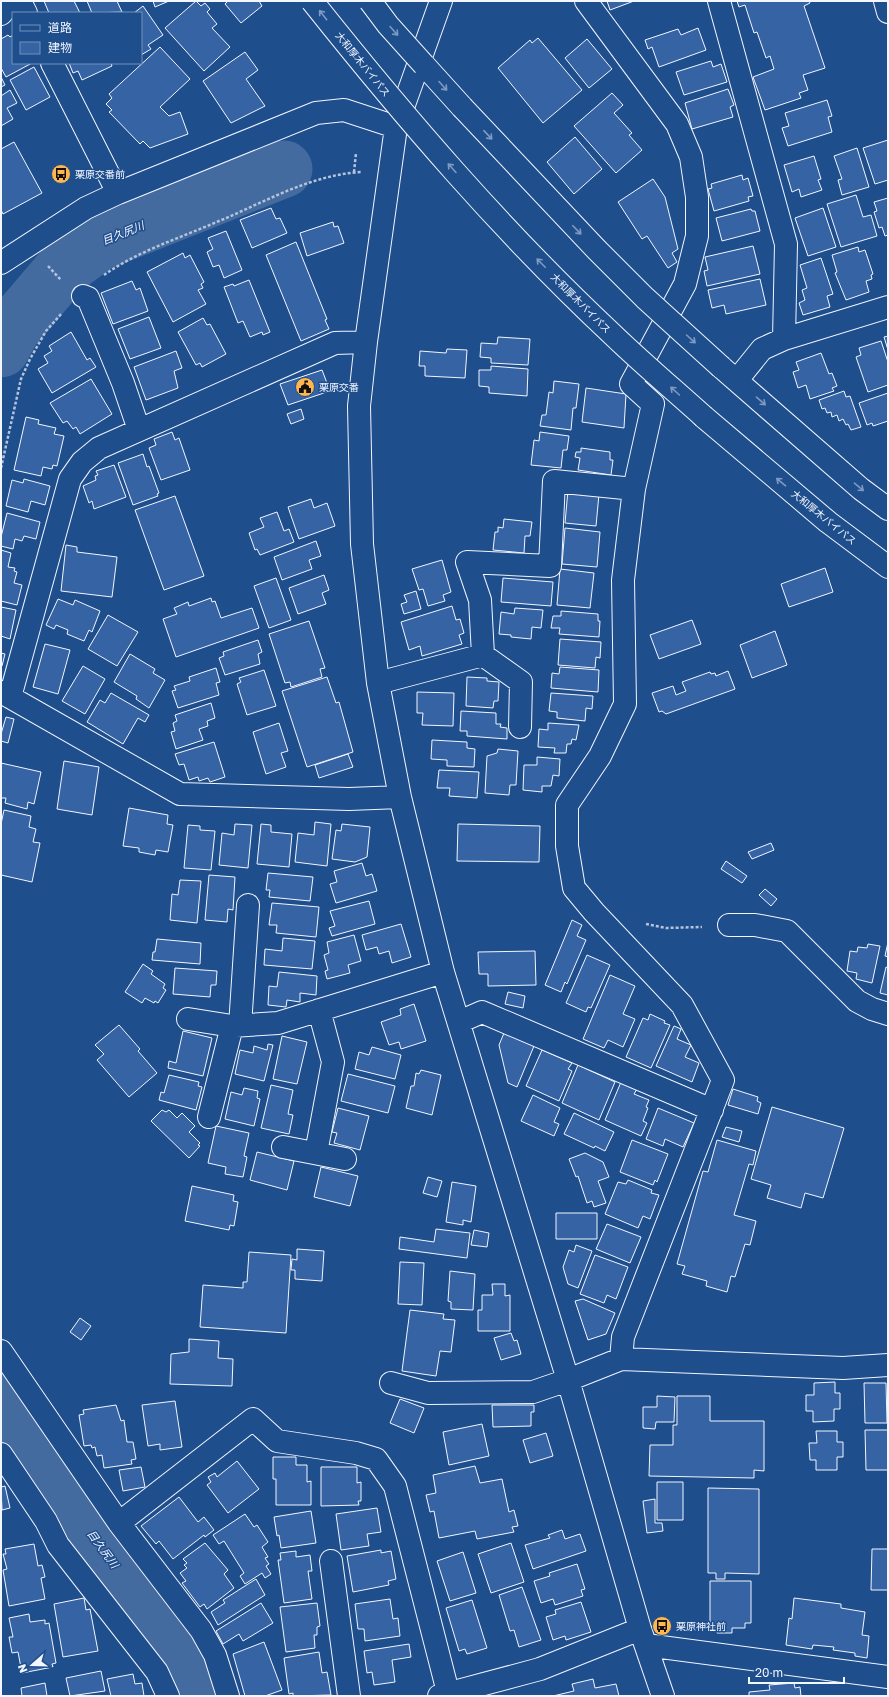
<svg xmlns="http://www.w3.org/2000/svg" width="889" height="1697" font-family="'Golos Text','Noto Sans JP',sans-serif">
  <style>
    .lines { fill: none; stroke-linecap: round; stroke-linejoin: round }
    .river { stroke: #446ba0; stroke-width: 57 }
    .building { fill: #3563a3; stroke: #f2f6ff }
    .minor-casing { stroke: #f2f6ff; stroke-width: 24 }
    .highway-casing { stroke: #f2f6ff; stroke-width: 24 }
    .path { stroke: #b3c4dc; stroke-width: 2.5; stroke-dasharray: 3 2; stroke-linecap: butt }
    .minor { stroke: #1f4e8c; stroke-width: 22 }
    .highway { stroke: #1f4e8c; stroke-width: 22 }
    .highway-bridge-casing { stroke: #f2f6ff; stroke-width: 24; stroke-linecap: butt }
    .highway-bridge { stroke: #1f4e8c; stroke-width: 22 }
    .oneway { stroke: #7e9ac0 }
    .labels { text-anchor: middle; stroke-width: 3; stroke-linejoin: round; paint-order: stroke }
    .street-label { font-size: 10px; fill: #f2f6ff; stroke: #1f4e8c }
    .poi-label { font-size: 10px; fill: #f2f6ff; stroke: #1f4e8c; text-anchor: start }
    .water-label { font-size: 11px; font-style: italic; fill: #f2f6ff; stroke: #1f4e8c }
  </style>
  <rect width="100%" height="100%" fill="#1f4e8c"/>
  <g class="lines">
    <path class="river" d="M1,349L12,329L65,267L98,243L284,169
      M1,1403L105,1554L176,1645L186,1663L201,1696"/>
  </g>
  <path class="building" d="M44,1H74L80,13H49Z
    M87,1H117L122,12L92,13Z
    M153,1H169L155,7Z
    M196,1L201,6L205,3L210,9L207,12L217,24L212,28L230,47L204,71L165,28Z
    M228,1H259L262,6L241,23L225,4Z
    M607,1H634L610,10Z
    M737,1H809L810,3L804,6L825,68L803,75L808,90L799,93L801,98L765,110L753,77L774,69L770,56L766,58L757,32L754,33L745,5L739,7Z
    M143,6L163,35L148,45L151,49L141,55V13H134Z
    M698,28L706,50L659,67L652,47L648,49L645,40L678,29L681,35Z
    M8,35L10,37L13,35V63H32L6,77L1,68V39Z
    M538,38L582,90L543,123L498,68L530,40L532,43Z
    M587,39L612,69L589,88L565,58Z
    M160,47L190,79L160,107L169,116L180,112L188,134L150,148L143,141L140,144L109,112L112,110L106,104L112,98L109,94Z
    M245,52L258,70L246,79L265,106L231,123L203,81Z
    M711,61L713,67L721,64L727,82L684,95L676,72Z
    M69,63H111L112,66L82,80L78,71L73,73Z
    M34,67L50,97L26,110L10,80Z
    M1,77L5,85L1,87Z
    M728,89L734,105L730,107L733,117L692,129L685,103Z
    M10,90L17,103L7,108L13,119L1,126V96Z
    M612,93L623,105L614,113L632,133L629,135L642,150L616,173L574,126Z
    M827,100L832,116L828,117L832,132L788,146L782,128L789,126L785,113Z
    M575,137L602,169L574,194L547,162Z
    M888,140V180L875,184L863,148Z
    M14,142L42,193L3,214L1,210V149Z
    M857,148L869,187L842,195L838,180L842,179L834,156Z
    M814,156L821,179L818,180L822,190L801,197L799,189L792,192L784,165Z
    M742,175L743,180L748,178L753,196L748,197L749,201L714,211L708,189L712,188L711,184Z
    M653,179L665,197L678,249L672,253L677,262L668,268L647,236L642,239L618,202Z
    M856,195L863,217L871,215L877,236L841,247L827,204Z
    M888,198V235L885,236L882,227L879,228L874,212L877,211L874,202Z
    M271,208L276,219L280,218L287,233L252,248L240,220Z
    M823,208L836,247L808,256L795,218Z
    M751,209L752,211H755L760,231L722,241L716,218Z
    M333,222L334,227L338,226L344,243L307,256L300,233Z
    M226,231L242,270L224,278L219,265L213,267L207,252L213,249L208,238Z
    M296,242L327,319L325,320L329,329L301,341L266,255Z
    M753,246L760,274L707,286L704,271L708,270L705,257Z
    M858,247L859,252L865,250L873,274L871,275L872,279L866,281L869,292L846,300L835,273L837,272L832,255Z
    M183,253L185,258L190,255L204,282L201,284L203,288L198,290L206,304L173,322L147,272Z
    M821,258L833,294L827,296L830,307L803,315L799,303L805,300L802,290L807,288L800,265Z
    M760,279L766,305L726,314L724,305L712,308L708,290Z
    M249,280L270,332L263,335L262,332L250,337L243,321L238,323L224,287L233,284L234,286Z
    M132,281L136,290L140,288L148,311L113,324L101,293Z
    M149,317L161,348L130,359L118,329Z
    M203,318L207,325L210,324L226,354L202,367L200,363L196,365L178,332Z
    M71,332L87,360L90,358L96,367L52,393L38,369L48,363L44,356L52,351L49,346Z
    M888,336V350L884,337Z
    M498,337L530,339L528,365L491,363V358L480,357L481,343L497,344Z
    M881,341L888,362V385L868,392L856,357L861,355L859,348Z
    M447,349L467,350L465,378L425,376V366H419L420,351L446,353Z
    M176,351L182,368L174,371L178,388L146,400L134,367Z
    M821,353L829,374L832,373L837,386L832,388L834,391L810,399L806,385L798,388L793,372L799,370L796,362Z
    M491,366L528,369L527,396L489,393V387L479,386V370H491Z
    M322,370L330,391L288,405L280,384Z
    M91,379L112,414L80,434L76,427L73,429L67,421L63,423L50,403Z
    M554,381L579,384L576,408H573L571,430L540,426L542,415H546L549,392L553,393Z
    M586,388L626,394L624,428L582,422Z
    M844,391L846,397L850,396L861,427L851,430L848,424L846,425L843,419L839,421L837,415L832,417L831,412L827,413L825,408L822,409L819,400Z
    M888,393V421L873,426L872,423L867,425L859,403Z
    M301,409L304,419L291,424L287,414Z
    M26,417L39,420L38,424L56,428L54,434L64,436L57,466L53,465L52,469L43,467L41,476L14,470Z
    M172,432L175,440L179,438L190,470L161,480L149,448L156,445L154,439Z
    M540,432L569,436L567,450H563L561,468L531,465L534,440L539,441Z
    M581,448L610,452V460H613L611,475L578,470L580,458L575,457L576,452H581Z
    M143,454L147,467L149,466L159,493L157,494L158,496L133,505L118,463Z
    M114,465L126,497L94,509L92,501L89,503L83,486L96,480L95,476L98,475L96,471Z
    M24,479L50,486L45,505L31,501L28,512L6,506L12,480L23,483Z
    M568,490L599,494L596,526L565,523Z
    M175,496L204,576L164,590L135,510Z
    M311,499L314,508L327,503L335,526L299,539L288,507Z
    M277,512L284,531L289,529L294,542L260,555L257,549L255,550L249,533L264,527L260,518Z
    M7,513L40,522L36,539L24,536L22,541L15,539L13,549L1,546V537Z
    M504,519L532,522L530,536H525L524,553L493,550L495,532H498V527L503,528Z
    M565,528L600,532L597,567L562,564Z
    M316,541L321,556L309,560L312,569L282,580L274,557Z
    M66,545L77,547V552L117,557L112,597L61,591Z
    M1,550L11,553L8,567L15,568L14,571L17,572L14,583L22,585L17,605L1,601Z
    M442,560L451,592L443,595L445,601L428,606L423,589L419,590L412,569Z
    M825,568L833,592L789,607L781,584Z
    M560,569L594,573L590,608L557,605Z
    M324,575L329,590L322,593L326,604L298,614L289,588Z
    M276,578L291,620L269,628L254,586Z
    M503,578L553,582L551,606L501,602Z
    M416,591L421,609L404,614L401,604L407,602L404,595Z
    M211,598L212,602L215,601L221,618L252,608L259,628L176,657L163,619L177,614L174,608L188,602L189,606Z
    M58,599L73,605L75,600L100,611L92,632L89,630L84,641L67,634L68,630L56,625L54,629L46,625Z
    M452,606L456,620L460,619L464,633L459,635L462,644L422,656L420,646L409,650L401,622Z
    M1,607L16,610L10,639L1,636Z
    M515,608L543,610L541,628L532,627L531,639L511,637V635L499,634L501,612L514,614Z
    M561,611L598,614V621H600L599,637L559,634L560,628H551L553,616H561Z
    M108,615L138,632L117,666L88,649Z
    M692,620L701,644L659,659L650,635Z
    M309,621L325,668L320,669L322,677L291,687L290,682L285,683L269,634Z
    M775,631L787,665L752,678L740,645Z
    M560,639L601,642L600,658L596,657L595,668L558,665Z
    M258,640L262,652L258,654L260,664L225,675L219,658L224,656L223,652Z
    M45,644L70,650L58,694L33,687Z
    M1,653L5,654L2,666L1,665Z
    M130,654L155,669L153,673L165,680L149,708L136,699L137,696L114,682Z
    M83,666L105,679L85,714L62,701Z
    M560,667L599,670L598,692L551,688L552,673L559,674Z
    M216,668L220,682L216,683L219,695L178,708L172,691L176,690L174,686L190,681L189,677Z
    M264,670L276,706L247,715L237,684L241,682L239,678Z
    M728,671L735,689L666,714L662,711L659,712L652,693L673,686L676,695L686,691L682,682L710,672L711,674L715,673L716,676Z
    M327,677L336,703L339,702L353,752L307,767L282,691Z
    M467,677L487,678V681L499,682L498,701H494L493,708L466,706Z
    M417,692L454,693L453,726L422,725L423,713H417Z
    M111,693L149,715L145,722L138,718L123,744L87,722L100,700L105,703Z
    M551,693L593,696L592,709L586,708L585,721L557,718V712L549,711Z
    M211,703L215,718L207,721L208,726L199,729L203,740L176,749L171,732L175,731L173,723L177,721L175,715Z
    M461,711L496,713V724H501L500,727L507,728V739L467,736V731H460Z
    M6,717L14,719L8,743L1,741V734Z
    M279,723L288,751L281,753L286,767L266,774L253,732Z
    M548,723L579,725L576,740L572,739L571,744H567L566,753H554L555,748L538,747L539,729L548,730Z
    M432,740L467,742V748L475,749L474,767L447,766V760L431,759Z
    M214,742L225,777L210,782L208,778L199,781L198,777L189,780L184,764L179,765L175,754Z
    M498,749L518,751L516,785H510L509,795L485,793L487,756L497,753Z
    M348,754L353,767L319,778L315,765Z
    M537,757L560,759L559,776L553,775L551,786H542V792L523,790L524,765H537Z
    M64,761L99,767L92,815L57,809Z
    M1,763L41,772L34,804L28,802L27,809L5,803L6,798H1Z
    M439,770L479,772L477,798L449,796L450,788H437Z
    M129,808L168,815L167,824L173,825L168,852L156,850L155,855L139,852V848L123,846Z
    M4,810L31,816L29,827L36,829L33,842L40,843L32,882L1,875V824Z
    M315,822L331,824L327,866L295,862L298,833L314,835Z
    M235,824L252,825L248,868L219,865L222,833L234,835Z
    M261,824L271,825V832L292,834L289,867L257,864Z
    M342,824L370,827L367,857L355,862L332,859L336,830L341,831Z
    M458,824L540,826L539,862L457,861Z
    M188,825L200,826V830L215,831L211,870L184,868Z
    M771,843L774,850L752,859L748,852Z
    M726,861L747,876L742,883L721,869Z
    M362,863L366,876L372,874L377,891L336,903L330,884L337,882L334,871Z
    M268,873L313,877L310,901L269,897L270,890H266Z
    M209,875L235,877L233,910L228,909L227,922L205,920Z
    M180,880L201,881L197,923L170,920L172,894L178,895Z
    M765,889L777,899L771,906L759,895Z
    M369,901L375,924L332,936L329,928L335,926L330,911Z
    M272,903L319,907L316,937L276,933L277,925H269Z
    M572,920L582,925L577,936L586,940L567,984L565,982L561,992L545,985Z
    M401,924L411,957L392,963L389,951L379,954L377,947L366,950L362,935Z
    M354,935L361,961L348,965L350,973L327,979L325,971L328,970L324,955L329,953L327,942Z
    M283,938L315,941L312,969L264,965L265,949L282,951Z
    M157,939L201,943L200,964L152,960L153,952H155Z
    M888,942V957L885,956Z
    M868,944L880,946L872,983L856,979L857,973L847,971L850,951L857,952L858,947L867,948Z
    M535,951L536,985L488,986V974H479L478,952Z
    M587,955L610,965L591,1008L588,1007L586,1012L566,1003Z
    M143,964L153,971L151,974L165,984L163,988L166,990L158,1003L155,1001L154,1003L145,998L142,1003L125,992Z
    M886,967L888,968V995L880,993Z
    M175,968L217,971L216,985H211L210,997L173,994Z
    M279,972L317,976L316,995L300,993V1002L287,1000L286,1007L268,1005L269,986L277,987Z
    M610,975L635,986L623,1014L635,1019L623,1047L608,1040L604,1048L583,1039Z
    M508,992L525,996L523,1008L505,1004Z
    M414,1004L426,1041L401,1049L399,1042L389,1045L381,1022L401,1015L400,1009Z
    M650,1014L665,1021L664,1023L670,1025L651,1068L626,1057L643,1018L648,1020Z
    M119,1025L140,1049L138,1051L157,1073L129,1097L97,1060L104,1054L95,1045Z
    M674,1026L681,1029L677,1039L691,1045L685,1057L699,1063L692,1082L656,1066Z
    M183,1031L212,1038L203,1076L168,1068L169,1061L176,1063Z
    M504,1033L534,1046L517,1087L508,1083L499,1045Z
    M282,1036L307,1042L297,1084L273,1079Z
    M268,1044L273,1045L264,1081L235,1074L240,1050L253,1053L254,1046L267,1050Z
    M372,1047L401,1055L395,1079L355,1069L359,1052L369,1055Z
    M542,1050L572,1063L568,1069L572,1071L559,1101L526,1086Z
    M578,1065L615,1082L599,1120L562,1103Z
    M421,1070L441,1075L432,1115L406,1108L411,1086H414L416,1073L419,1074Z
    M348,1074L395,1086L388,1113L341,1101Z
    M169,1075L199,1082L198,1086L202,1087L196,1110L159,1100L161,1092L164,1093Z
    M621,1082L637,1089L634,1094L649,1100L646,1107L648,1108L643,1121L647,1123L641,1136L605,1120Z
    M271,1085L293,1090L288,1114L293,1115L289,1134L261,1128Z
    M244,1088L258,1091L257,1098L260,1099L254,1126L225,1119L231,1092L242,1095Z
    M733,1089L758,1097L757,1101L761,1103L758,1114L728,1105Z
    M533,1095L560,1108L554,1122L559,1124L554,1136L521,1121Z
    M772,1107L844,1128L823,1198L805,1193L801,1208L767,1198L771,1185L751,1179Z
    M338,1108L369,1116L360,1150L334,1143L337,1133L332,1132Z
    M658,1108L694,1123L683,1147L665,1139L663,1146L646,1139Z
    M162,1110L166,1112L169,1110L177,1118L182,1113L195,1126L189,1132L200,1143L198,1145L200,1146L189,1158L151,1121Z
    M574,1113L614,1132L605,1151L595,1146L594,1148L564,1134Z
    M216,1126L249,1133L244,1156L247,1157L243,1177L225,1174L226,1167L208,1163Z
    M726,1127L742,1131L739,1142L722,1137Z
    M632,1140L668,1154L657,1182L655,1180L653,1185L620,1172Z
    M717,1140L756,1151L753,1165L749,1164L734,1215L756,1221L750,1245L745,1244L735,1277L731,1276L727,1292L706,1286L707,1281L682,1274L685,1266L677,1264L703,1171L708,1172Z
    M257,1152L294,1161L287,1190L250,1180Z
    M585,1153L603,1162L609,1177L598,1181L606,1203L594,1207L592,1201L587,1203L578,1176L576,1177L569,1159Z
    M321,1167L358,1176L350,1206L314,1197Z
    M428,1177L442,1181L437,1197L423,1193Z
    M628,1180L652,1190L651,1193L659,1195L650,1219L643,1216L638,1228L605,1214L618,1182L626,1184Z
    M452,1182L476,1186L471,1222L463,1220V1225L446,1222Z
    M192,1186L234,1195L233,1201L238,1202L234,1226L230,1225L229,1230L185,1221Z
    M556,1213H597V1239H556Z
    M607,1224L641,1237L630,1263L596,1249Z
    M436,1229L470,1233L467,1258L399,1249L400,1237L434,1242Z
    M474,1230L489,1233L487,1247L471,1245Z
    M576,1245L592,1251L578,1288L568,1284L563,1267L569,1250L574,1252Z
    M297,1249L324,1251L322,1281L295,1279V1270H291L292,1259L297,1260Z
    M249,1252L291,1255L286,1333L200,1327L203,1285L243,1288V1282H247Z
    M595,1255L628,1267L616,1299L607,1295L604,1303L580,1294Z
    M400,1262L424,1263L422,1305L398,1304Z
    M450,1271L475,1274L473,1310L451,1309V1302L448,1301Z
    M492,1284H505V1296L510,1295V1331H478V1310H482V1295H493Z
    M583,1299L615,1313L606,1334L588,1340L575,1301Z
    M410,1310L444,1314L443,1319L455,1320L451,1352L440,1351L436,1376L402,1371Z
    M80,1318L91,1326L81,1340L70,1332Z
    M511,1333L514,1341L517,1340L521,1354L501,1360L494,1338Z
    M189,1339L219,1341L218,1358L233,1359L232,1386L170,1384L171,1354L189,1352Z
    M835,1382V1393H840V1409H834V1421L813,1422V1411H806V1395H814V1383Z
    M864,1383H886L887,1423H865Z
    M657,1396L675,1397L674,1422H656L655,1429L643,1428V1407H657Z
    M677,1396H710V1421H764V1471L754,1470V1478L649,1476L650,1445H673V1425H677Z
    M400,1399L424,1408L414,1433L390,1423Z
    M175,1401L182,1447L160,1450V1444L148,1446L142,1405Z
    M116,1405L121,1421L124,1420L127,1442H133L136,1459L131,1460L132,1464L104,1468L102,1455L97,1456L95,1447L92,1448L91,1445L84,1446L79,1415L84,1414L83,1410Z
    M492,1405H534V1412H531V1426L493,1427Z
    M482,1424L489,1456L449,1465L443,1432Z
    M865,1430H888V1470H866Z
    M816,1431H837V1442H843V1457H837V1470H816V1460H810L809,1443H817Z
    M546,1433L553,1456L530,1463L523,1440Z
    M273,1457H296V1465H307V1482L311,1481V1505H276V1479H273Z
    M237,1461L259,1489L228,1513L207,1485L211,1482L208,1477L215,1473L217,1477Z
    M475,1466L480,1483L502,1479L509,1512L514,1510L518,1526L512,1527L514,1532L477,1539L475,1531L439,1538L434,1511L430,1512L426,1495L436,1493L433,1475Z
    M141,1467L145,1487L123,1491L119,1470Z
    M321,1467H357V1483L361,1482V1501H358L359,1505L321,1506Z
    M657,1482H683V1520H657Z
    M5,1486L10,1508L2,1510L1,1487Z
    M708,1488L759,1489V1574L725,1573V1579H716V1573H708Z
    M179,1497L198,1522L204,1517L214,1530L205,1537L204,1535L173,1559L159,1541L156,1544L141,1526Z
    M655,1499V1523H662L663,1531L647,1533L643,1501Z
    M377,1508L381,1532L367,1534L369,1546L341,1550L336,1514Z
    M311,1511L316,1543L281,1548L279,1535L277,1536L274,1517Z
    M245,1514L254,1527L257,1525L268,1542L262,1547L268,1557L265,1558L269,1564L266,1566L271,1574L265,1578L262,1573L245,1584L240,1576L244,1573L224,1541L219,1544L213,1535Z
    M562,1530L565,1539L580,1534L586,1551L533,1569L525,1545L550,1538L548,1535Z
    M205,1543L228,1570L224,1574L234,1588L207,1609L204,1604L200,1607L182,1583L186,1581L180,1573L187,1568L184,1565L187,1563L183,1559Z
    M511,1543L524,1582L491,1593L478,1554Z
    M34,1544L38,1566L42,1565L45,1577L41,1578L45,1599L9,1606L3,1570L7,1569L3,1554H6L5,1549Z
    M872,1549H888V1590H871Z
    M381,1550V1553L391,1551L396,1579L388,1581L389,1585L353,1592L347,1556Z
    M296,1551V1557L310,1555L312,1571H308L312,1599L284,1603L278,1560H281L280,1553Z
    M463,1552L476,1593L450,1601L437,1561Z
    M577,1564L585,1589L581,1590L583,1596L555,1605L553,1599L541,1603L534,1581L550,1576L549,1573Z
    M256,1579L265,1595L218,1625L211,1612L225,1603L223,1600Z
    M710,1581H751V1623H745V1628H732V1633H717V1627H710Z
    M522,1587L541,1640L519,1647L514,1630L510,1631L499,1595Z
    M84,1598L86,1610L90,1609L98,1651L63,1657L54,1604Z
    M794,1598L841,1604V1608L865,1612L862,1635L869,1636L867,1658L855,1656V1653L833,1650L834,1647L813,1645L812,1649L786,1645L789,1618L792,1619Z
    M390,1599L393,1619L398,1618L400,1636L365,1641L364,1629H358L355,1604Z
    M472,1600L487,1648L467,1654L465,1649L459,1651L446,1608Z
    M581,1602L591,1632L566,1640L565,1636L553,1640L546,1617L556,1614L555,1610Z
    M261,1603L273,1623L243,1641L239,1634L223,1644L216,1631Z
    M317,1603L320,1626L317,1627V1635H314L315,1648L286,1652L280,1607Z
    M29,1614L30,1622L45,1620V1624L49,1623L56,1663L52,1664L53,1667L22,1673L18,1652L12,1653L9,1637H13L9,1618Z
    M264,1642L282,1690L265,1696H245L233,1654Z
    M409,1644L411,1657L392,1660L395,1682L374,1685L372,1672L367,1673L364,1651Z
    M319,1652L322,1673L327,1672L331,1695L293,1696V1693L289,1694L284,1658Z
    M101,1671L105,1691L70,1696L66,1678Z
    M133,1674L135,1684L142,1683L144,1696H111L107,1679Z
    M593,1679L595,1688L616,1684L619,1696H553L574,1691L572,1684Z
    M45,1683L47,1696H22L21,1688Z
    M794,1683L795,1688L800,1687L801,1696H749V1692L770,1690L769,1685Z"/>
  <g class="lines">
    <g class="minor-casing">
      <path id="minor" d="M20,1L26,13
        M441,1L396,127L366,342L359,406L362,544L378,683L400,797L443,972L568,1380L640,1629L663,1696
        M586,1L677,124L691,157L697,197V236L685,284L631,384L653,404L634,489L623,580L625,704L600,756L567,805V846L574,888L594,912L682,1005L723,1080L623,1337L621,1359
        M719,1L786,244L784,339
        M885,1L888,12
        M1,14L11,1
        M52,63L118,193
        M1,263L86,208L118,193L316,113L344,110L396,127
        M83,296L88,298L123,383L139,430
        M737,380L762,349L784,339L888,307
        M483,655L480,600L467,562L550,566L554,481L634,489
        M378,683L483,655L521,682L520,727
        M1,692L180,794L349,799L400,797
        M10,697L70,479L82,462L99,448L335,343L366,342
        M729,925H755L787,931L857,1001L872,1009L888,1014
        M188,1019L232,1026L278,1023L443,972
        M459,1022L482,1012L712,1110
        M240,1026L248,905
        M209,1117L232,1026
        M283,1147L345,1159
        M316,1153L333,1062L319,1010
        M1,1351L119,1523L201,1630L215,1655L228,1696
        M391,1383L428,1393L533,1392L568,1380L621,1359L843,1368L888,1365
        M1,1454L46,1521L58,1545L157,1672L168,1696
        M119,1523L253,1419L277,1441L356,1453L376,1459L395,1486L449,1696
        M331,1561L349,1696
        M646,1645L888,1677
        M439,1696L540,1669L640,1629"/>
    </g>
    <g class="highway-casing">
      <path id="highway" d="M424,65L462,107
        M721,367L861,489L888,509
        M704,417L828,522L888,567"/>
    </g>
    <path class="path" d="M354,172L356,153
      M48,266L61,280
      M104,275C138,251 180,238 219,221C265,202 310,175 361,172
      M1,468L21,379L30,359L46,331L62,313
      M646,924L666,928L702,927"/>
    <use href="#minor" class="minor"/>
    <use href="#highway" class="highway"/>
    <g class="highway-bridge-casing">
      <path id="highway-bridge" d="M312,1C405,118 503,232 612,334C642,363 674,390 704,417
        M370,1L388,25L424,65
        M462,107L597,250L645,298L721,367"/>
    </g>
    <use href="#highway-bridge" class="highway-bridge"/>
  </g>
  <defs><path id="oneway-shaft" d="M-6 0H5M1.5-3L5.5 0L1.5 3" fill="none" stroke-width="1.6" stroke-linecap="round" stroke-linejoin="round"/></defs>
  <g class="oneway">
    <use href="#oneway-shaft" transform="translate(323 15) rotate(-128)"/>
    <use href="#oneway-shaft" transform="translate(394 31) rotate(48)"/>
    <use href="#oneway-shaft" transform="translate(443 86) rotate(48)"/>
    <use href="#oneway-shaft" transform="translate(488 135) rotate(47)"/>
    <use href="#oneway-shaft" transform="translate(452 168) rotate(-132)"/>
    <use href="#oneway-shaft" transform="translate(577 230) rotate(46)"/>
    <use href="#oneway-shaft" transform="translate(541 263) rotate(-135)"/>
    <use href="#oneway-shaft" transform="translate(691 339) rotate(42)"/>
    <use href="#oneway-shaft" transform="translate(675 391) rotate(-138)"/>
    <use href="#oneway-shaft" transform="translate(761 401) rotate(41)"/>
    <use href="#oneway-shaft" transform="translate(781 482) rotate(-140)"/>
    <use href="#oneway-shaft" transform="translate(859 487) rotate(40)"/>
  </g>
  <defs>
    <g id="bus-disc" transform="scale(1)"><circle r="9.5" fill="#ffb74d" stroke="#1f4e8c"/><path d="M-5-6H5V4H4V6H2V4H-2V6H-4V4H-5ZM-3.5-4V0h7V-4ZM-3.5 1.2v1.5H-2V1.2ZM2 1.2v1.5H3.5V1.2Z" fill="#111"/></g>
    <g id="civic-disc" transform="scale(1)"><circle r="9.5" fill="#ffb74d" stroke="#1f4e8c"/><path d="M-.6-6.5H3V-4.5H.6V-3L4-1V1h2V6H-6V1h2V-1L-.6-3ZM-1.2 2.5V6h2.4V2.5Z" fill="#111"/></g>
  </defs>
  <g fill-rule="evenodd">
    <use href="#bus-disc" x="61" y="174"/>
    <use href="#civic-disc" x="305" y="387"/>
    <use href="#bus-disc" x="662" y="1626"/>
  </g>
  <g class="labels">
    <g class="street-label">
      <text transform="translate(363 64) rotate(51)" y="4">大和厚木バイパス</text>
      <text transform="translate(581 303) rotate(45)" y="4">大和厚木バイパス</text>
      <text transform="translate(824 517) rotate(39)" y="4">大和厚木バイパス</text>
    </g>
    <g class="poi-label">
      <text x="75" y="178">栗原交番前</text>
      <text x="319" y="391">栗原交番</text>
      <text x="676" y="1630">栗原神社前</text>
    </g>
    <g class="water-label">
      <text transform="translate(123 233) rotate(-22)" y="4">目久尻川</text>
      <text transform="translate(103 1549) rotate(54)" y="4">目久尻川</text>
    </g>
  </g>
  <rect width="889" height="1697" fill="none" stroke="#f2f6ff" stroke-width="4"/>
  <rect x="12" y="12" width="130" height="52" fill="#1f4e8c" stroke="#7391ba"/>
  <rect x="20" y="25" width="20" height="6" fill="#1f4e8c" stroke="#7391ba"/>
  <text x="48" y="32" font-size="12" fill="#f2f6ff">道路</text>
  <rect x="20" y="42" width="20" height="12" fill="#3563a3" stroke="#7391ba"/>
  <text x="48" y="52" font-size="12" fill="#f2f6ff">建物</text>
  <g transform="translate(32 1665) rotate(250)" stroke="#1f4e8c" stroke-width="3" paint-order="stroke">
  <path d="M0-3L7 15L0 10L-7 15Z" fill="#f2f6ff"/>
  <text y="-6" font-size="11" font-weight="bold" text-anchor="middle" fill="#f2f6ff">N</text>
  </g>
  <path d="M749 1677v6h95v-6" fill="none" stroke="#f2f6ff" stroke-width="2"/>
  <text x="755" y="1677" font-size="12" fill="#f2f6ff" stroke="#1f4e8c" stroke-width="3" paint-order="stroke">20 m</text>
</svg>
